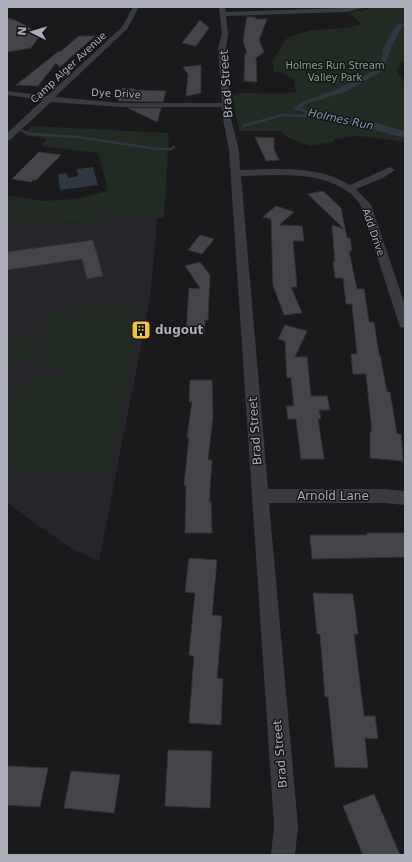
<svg xmlns="http://www.w3.org/2000/svg" width="412" height="862" font-family="'DejaVu Sans',sans-serif">
  <style>
    .built { fill: #262529 }
    .green { fill: #212a23 }
    .water { fill: #2f3740 }
    .lines { fill: none; stroke-linecap: round; stroke-linejoin: round }
    .stream { stroke: #2f3740; stroke-width: 2.5 }
    .building { fill: #444449; stroke: #343338 }
    .street { fill: #3a3b41; fill-rule: evenodd }
    .labels { text-anchor: middle; stroke-width: 3; stroke-linejoin: round; paint-order: stroke }
    .far-park-label { font-size: 10px; fill: #83a688; stroke: #151417 }
    .far-street-label { font-size: 10px; fill: #acafbb; stroke: #151417 }
    .far-water-label { font-size: 11px; font-style: italic; fill: #839ab6; stroke: #151417 }
    .street-label { font-size: 12px; fill: #acafbb; stroke: #151417 }
    .poi-label { font-size: 12px; font-weight: bold; fill: #acafbb; stroke: #151417; text-anchor: start }
  </style>
  <rect width="100%" height="100%" fill="#1a191c"/>
  <path class="built" d="M110,218H157L154,261L148,310L99,561L72,549L7,503V221L96,223Z"/>
  <path class="green" d="M370,7H405V61L401,63L397,72L405,84V142L369,137L356,136L335,139L333,142L309,146L289,138L280,131H239L232,94C253,91 275,96 296,92L294,80L280,72H274L272,61L287,38L311,30L346,28L360,25V23L349,12L367,10Z
    M32,126L169,133L164,218H110L96,223L7,221V195L42,201L75,199L108,191L98,153L41,146L47,139L23,135Z
    M92,306L134,308L141,315L110,467L100,475L15,470L7,468V396C29,381 52,374 78,367H38L47,310Z
    M37,338L34,363L7,364V340Z"/>
  <path class="water" d="M405,23V26L402,27L392,46L384,68L378,74L345,92L305,104L303,107L304,110L310,112C338,116 379,121 405,132V138L296,110L294,108L304,101L335,90L375,70L381,62L383,49L396,25Z
    M93,167L98,185L60,190L58,174L67,173L68,178L78,176L77,169Z"/>
  <g class="lines">
    <path class="stream" d="M243,126L282,115L305,116L306,114
      M22,131L31,134L77,137L158,149H171L174,147"/>
  </g>
  <path class="building" d="M247,17H255L256,19H267L259,40L264,52L256,58L257,82L244,81L245,54L247,53L243,41Z
    M7,18L17,21L41,34L31,48L7,52Z
    M200,20L209,28L196,46L182,43Z
    M79,36H95L60,67L56,63L38,86L16,85L59,51L60,52Z
    M201,65V93L186,96L188,74L183,67Z
    M122,88L135,89L134,90L166,91L163,102L118,101Z
    M128,108H161L157,122Z
    M255,137L274,138V149L279,160L266,161Z
    M39,152L61,155L36,180H33L31,182L12,179Z
    M323,191L341,208L347,238H350L352,251H349L357,289H364L369,322H374L379,355H380L387,392H390L397,434H401L403,461L370,458V431L372,432L366,374H353L351,354H357L352,304H346L343,278H335L333,262H335L332,225L344,229L308,194Z
    M276,206L294,212L279,225L302,226L304,241H293L297,287H291L302,313L284,315L273,285L271,219L263,217Z
    M200,235L214,239L202,254L188,250Z
    M93,240L103,276L87,279L82,259L7,270V252Z
    M200,262L210,275L208,320H205L204,335H186L189,288L201,289L185,266Z
    M285,325L307,331L295,357H307L311,396H327L330,410H319L321,419H318L324,459H301L296,419H288L286,406H294L291,378H287L285,341L278,339Z
    M190,380H212L213,416L208,460H212L209,502H211L212,533H185L186,485H184L189,438H187L192,402H189Z
    M367,533H405V557L312,559L310,535H367Z
    M189,558L217,560L212,615L222,616L217,678L223,679L221,725L189,723L194,656L189,655L195,593L185,592Z
    M313,593L353,594L358,634H354L364,716H375L378,739L365,738L368,768L335,767L328,697H325L320,634H317Z
    M168,750L212,751L210,808L165,806Z
    M7,766L48,768L40,807L7,805Z
    M71,771L120,775L114,813L64,808Z
    M374,794L400,855H363L343,806Z"/>
  <g class="lines">
    <path class="street" d="M133,7H139L127,29L55,97L121,103H222L218,48L222,34L219,7H225L226,12L367,7L347,12L226,16L228,34L226,48L231,119L239,150L240,170C276,169 318,165 350,185L390,167L395,170L383,178L356,189L371,205L405,305V328L400,327L399,324L361,206C358,202 355,197 351,194C322,170 276,175 241,176L268,489H384L405,491V505L384,503H269L298,826L295,855H271L274,826L229,150L223,119L222,107H121L51,102L10,140L7,141V133L43,100L7,95V91L47,96L122,27Z"/>
  </g>
  <defs>
    <g id="building-square" transform="scale(1)"><rect x="-9" y="-9" width="18" height="18" rx="4" fill="#f4c439" stroke="#151417"/><path d="M-4-6H4V6H1V3H-1V6H-4ZM-2.5-4.3h1.7v1.8h-1.7ZM.8-4.3h1.7v1.8H.8ZM-2.5-1h1.7V.8h-1.7ZM.8-1h1.7V.8H.8Z" fill="#111"/></g>
  </defs>
  <g fill-rule="evenodd">
    <use href="#building-square" x="141" y="330"/>
  </g>
  <g class="labels">
    <g class="far-park-label">
      <text x="335" y="69">Holmes Run Stream<tspan x="335" dy="12">Valley Park</tspan></text>
    </g>
    <g class="far-street-label">
      <text transform="translate(68 67) rotate(-43)" y="4">Camp Alger Avenue</text>
      <text transform="translate(116 93) rotate(3)" y="4">Dye Drive</text>
      <text transform="translate(374 232) rotate(71)" y="4">Add Drive</text>
    </g>
    <g class="far-water-label">
      <text transform="translate(341 119) rotate(12)" y="4">Holmes Run</text>
    </g>
    <g class="street-label">
      <text transform="translate(226 84) rotate(-94)" y="4">Brad Street</text>
      <text transform="translate(255 431) rotate(-94)" y="4">Brad Street</text>
      <text x="333" y="500">Arnold Lane</text>
      <text transform="translate(280 754) rotate(-95)" y="4">Brad Street</text>
    </g>
    <g class="poi-label">
      <text x="155" y="334">dugout</text>
    </g>
  </g>
  <rect width="412" height="862" fill="none" stroke="#acafbb" stroke-width="16"/>
  <g transform="translate(32 32) rotate(275)" stroke="#151417" stroke-width="3" paint-order="stroke">
  <path d="M0-3L7 15L0 10L-7 15Z" fill="#acafbb"/>
  <text y="-6" font-size="11" font-weight="bold" text-anchor="middle" fill="#acafbb">N</text>
  </g>
</svg>
